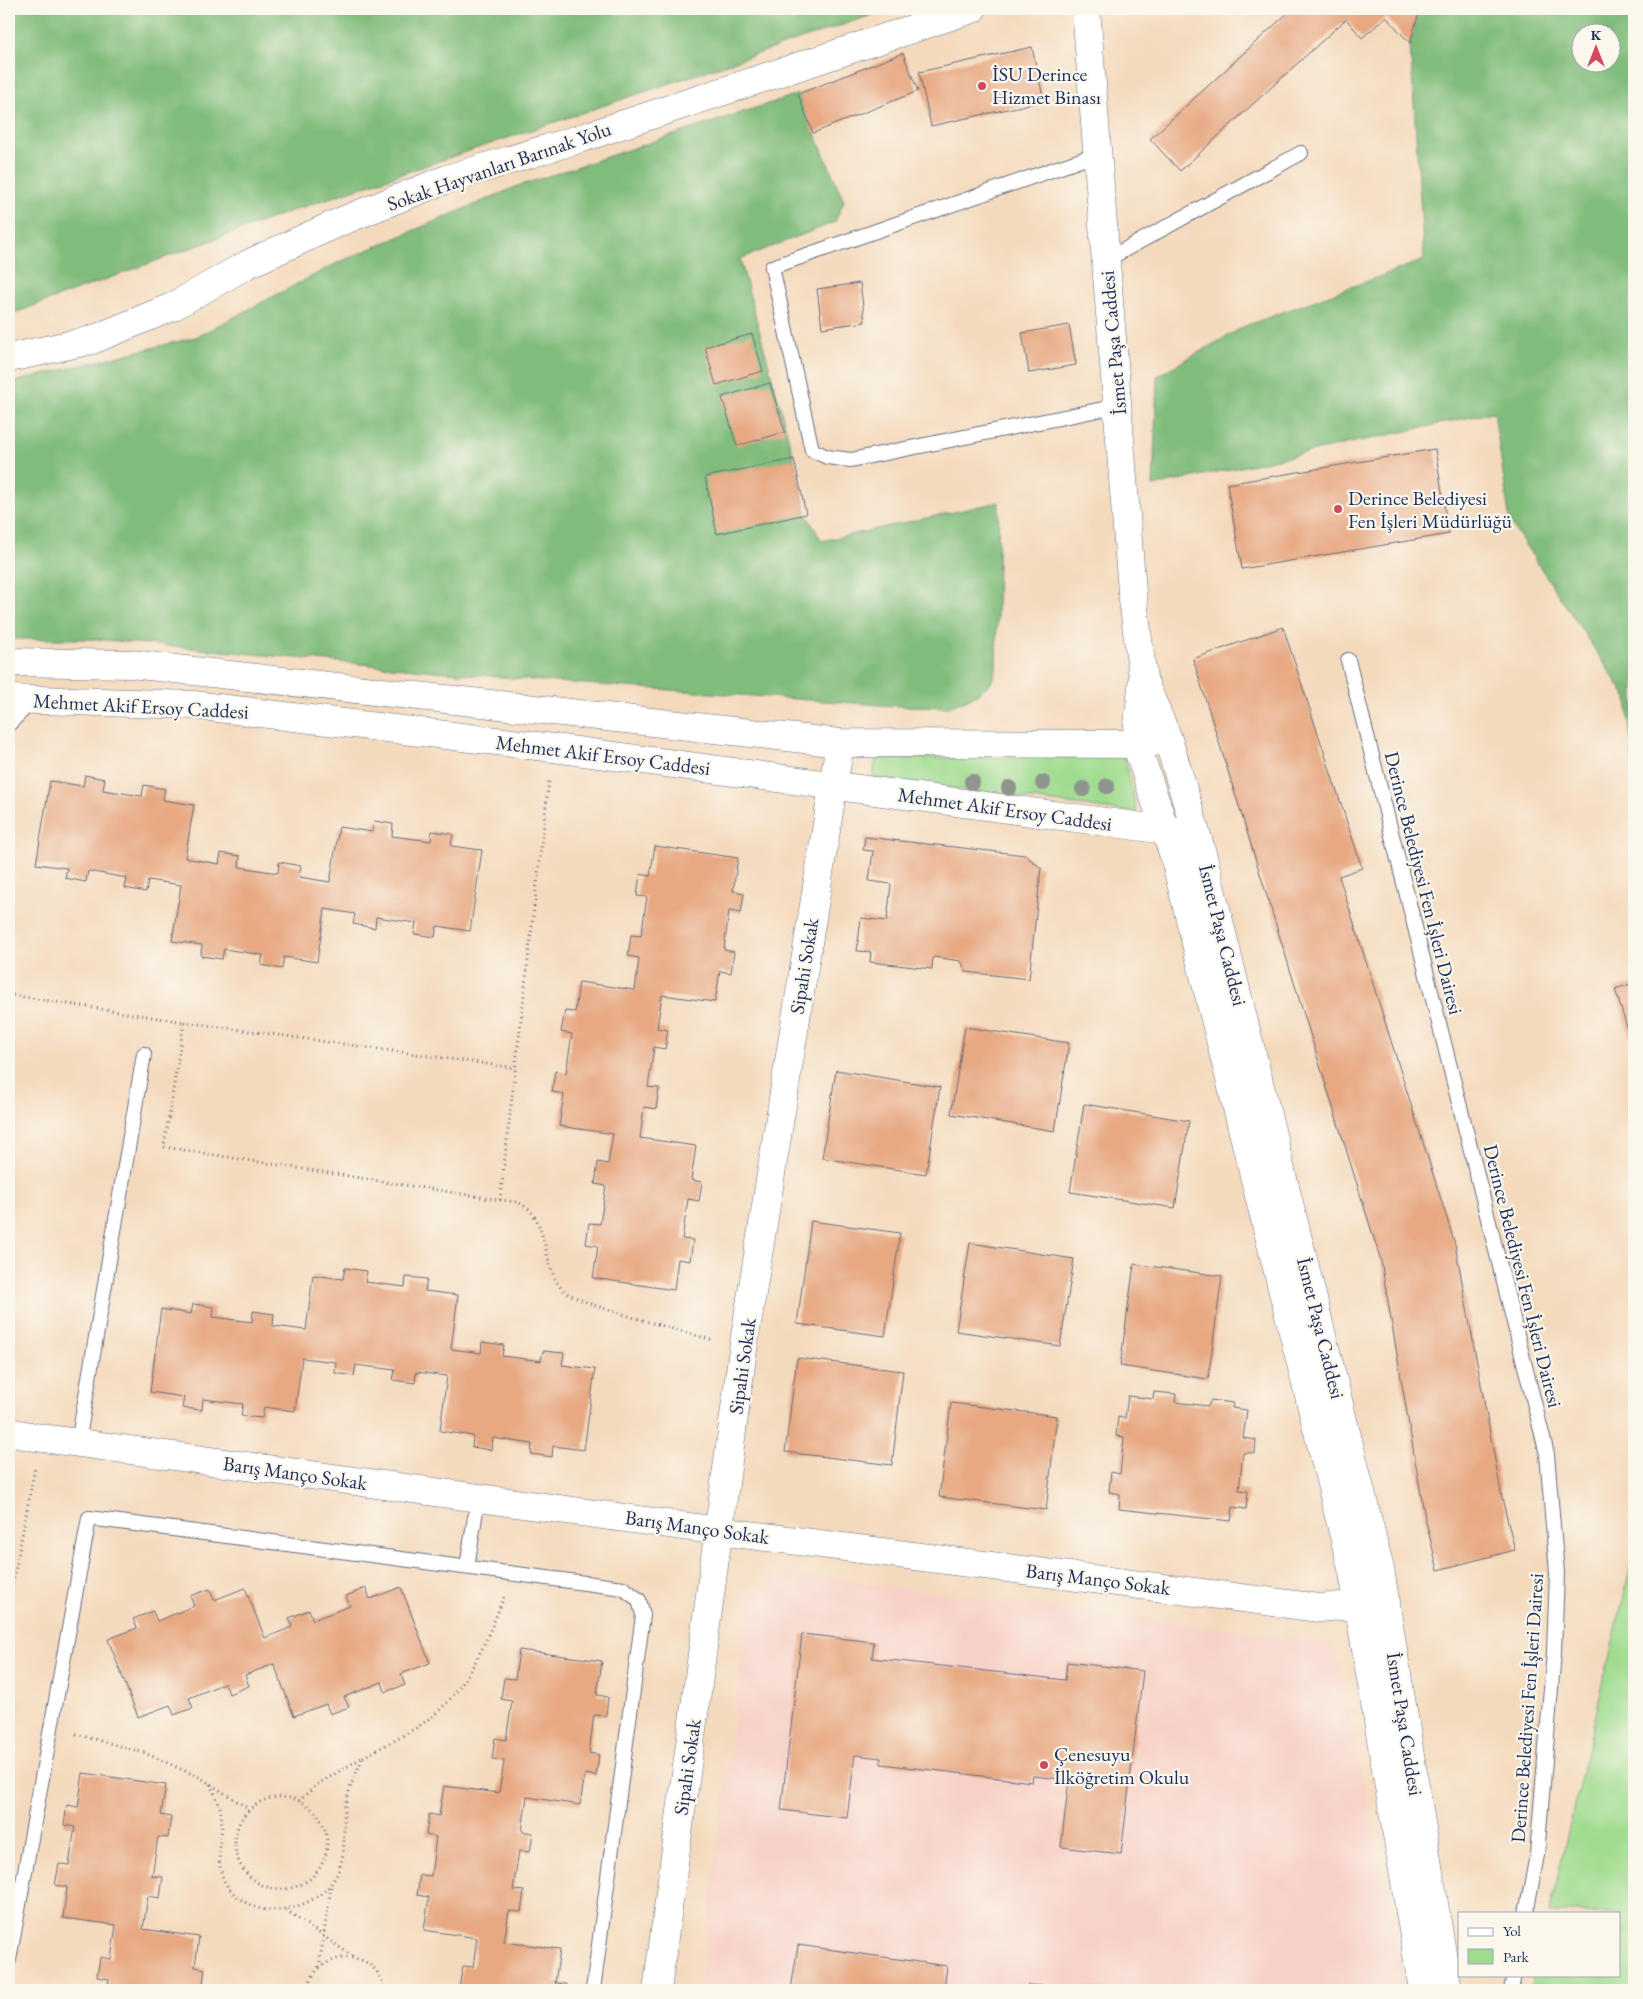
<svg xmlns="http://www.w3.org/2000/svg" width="1643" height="1999" font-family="'EB Garamond',serif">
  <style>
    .built { fill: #f7d1c7 }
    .green { fill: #a0dc90; stroke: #5e8677 }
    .forest { fill: #80bc7a; stroke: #4e766c; fill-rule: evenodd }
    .building { fill: #e7a882 }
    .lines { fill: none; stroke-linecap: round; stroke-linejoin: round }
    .lane-casing { stroke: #676b7f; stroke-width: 16 }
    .street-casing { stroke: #676b7f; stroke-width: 29 }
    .path { stroke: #676b7f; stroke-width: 3; stroke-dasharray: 1 4; stroke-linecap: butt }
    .lane { stroke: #fff; stroke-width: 14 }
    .street { stroke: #fff; stroke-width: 28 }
    .tree { fill: #8f948f }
    .poi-dot { fill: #d1495b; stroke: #fbf7ec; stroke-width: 2 }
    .labels { text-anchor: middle; stroke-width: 4.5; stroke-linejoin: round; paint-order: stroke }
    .poi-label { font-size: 20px; fill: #1b2f5e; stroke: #fbf7ec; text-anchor: start }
    .street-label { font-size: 20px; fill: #1b2f5e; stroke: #fbf7ec }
  </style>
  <rect width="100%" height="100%" fill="#fbf7ec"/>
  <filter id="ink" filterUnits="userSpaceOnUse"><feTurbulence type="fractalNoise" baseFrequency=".02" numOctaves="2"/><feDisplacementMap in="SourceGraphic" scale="10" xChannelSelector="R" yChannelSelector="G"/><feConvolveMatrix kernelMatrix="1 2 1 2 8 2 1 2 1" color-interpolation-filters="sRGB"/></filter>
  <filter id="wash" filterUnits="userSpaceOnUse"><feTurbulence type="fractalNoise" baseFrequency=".0096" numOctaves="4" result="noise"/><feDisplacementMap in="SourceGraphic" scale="20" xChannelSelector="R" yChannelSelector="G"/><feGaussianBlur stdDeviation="1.12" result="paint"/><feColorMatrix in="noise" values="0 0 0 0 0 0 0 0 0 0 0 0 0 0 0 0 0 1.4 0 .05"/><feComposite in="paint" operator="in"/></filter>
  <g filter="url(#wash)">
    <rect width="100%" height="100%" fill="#f4dabd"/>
    <path class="built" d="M786,1573L1334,1643L1407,1990H699L750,1594Z"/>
    <path class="green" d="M1125,756L1137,813L873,778L876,759Z
      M1634,1552V1990H1529L1533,1975H1619V1913H1549Z"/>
    <path class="forest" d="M9,9H890L297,209L9,315Z
      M1420,9H1634V777L1627,698L1510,522L1494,412L1153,486L1157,376L1245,326L1424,260L1410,43ZM1580,32H1610V62H1580Z
      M798,94L844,201L835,222L740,259L794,459L806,514L822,541L999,502L996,669L991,683L974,696L950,707L895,706L542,681L93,639H9V383L196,337L337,263L518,186Z"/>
    <g id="blocks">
      <path class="building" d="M1292,9H1420L1410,43L1386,17L1362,38L1346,19L1180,171L1150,139Z
        M1032,47L1044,101L931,126L919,72Z
        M903,53L918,91L813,133L798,94Z
        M860,283L865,322L822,328L817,289Z
        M1069,325L1076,365L1029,373L1022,333Z
        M752,334L763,371L716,385L705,347Z
        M770,383L785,432L737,446L722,397Z
        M1435,449L1449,534L1242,569L1227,484Z
        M794,459L806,514L717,534L705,477Z
        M1283,627L1362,868L1339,876L1455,1244L1502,1498L1515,1550L1438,1570L1425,1518L1381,1261L1193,659Z
        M85,775L105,779L103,790L142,796L144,785L165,789L163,800L194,805L185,858L219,864L221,853L240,856L239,867L278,873L279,862L301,866L299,877L330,882L339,827L372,832L374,821L393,824L392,836L431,841L432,831L453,834L451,846L482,850L470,931L437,926L435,937L414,934L416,923L376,917L375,928L353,924L355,914L325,909L317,962L284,957L282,969L261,965L263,955L224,949L222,959L201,956L202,945L172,941L181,885L148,880L146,892L125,888L127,878L88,871L86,882L65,878L67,868L36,864L50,781L83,786Z
        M865,837L1025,855L1041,868L1029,979L966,972L961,961L933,957L932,969L870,962L871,952L857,951L861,918L887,921L891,884L869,881L873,851L863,850Z
        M655,846L738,858L733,891L744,893L741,913L729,911L724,950L734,952L731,973L720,971L715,1002L662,995L657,1028L668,1030L665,1049L654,1047L648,1087L659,1088L656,1109L644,1107L640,1138L696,1146L691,1180L702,1182L699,1201L688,1199L682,1239L693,1240L690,1261L678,1259L674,1290L593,1278L598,1246L586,1244L589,1223L600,1224L606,1186L595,1184L598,1162L608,1164L613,1134L559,1126L564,1094L552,1092L555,1071L566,1073L572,1034L561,1032L565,1011L575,1012L579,982L635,990L639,958L628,956L631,935L641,936L647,897L637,896L640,874L650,876Z
        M1634,983V1050L1615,989Z
        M965,1027L1069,1043L1055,1131L951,1114Z
        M836,1070L940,1087L926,1174L822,1158Z
        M1084,1104L1189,1121L1175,1208L1070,1192Z
        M811,1221L900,1233L885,1336L797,1324Z
        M970,1243L1074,1259L1060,1346L956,1331Z
        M1134,1264L1222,1276L1208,1379L1120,1366Z
        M345,1268L367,1271L365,1282L405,1287L406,1277L427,1279L425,1291L458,1295L451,1349L481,1353L482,1342L504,1345L502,1356L541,1361L543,1351L564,1353L562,1365L595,1369L584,1450L553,1446L552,1457L531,1454L532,1444L493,1438L491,1450L472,1447L473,1436L440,1431L447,1376L416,1372L415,1383L393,1380L395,1370L356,1365L354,1376L335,1373L336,1362L302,1358L295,1411L264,1407L262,1418L241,1416L243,1404L203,1399L202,1410L182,1408L184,1397L150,1392L161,1309L191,1314L193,1304L214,1307L213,1317L252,1322L253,1311L274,1314L273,1326L306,1330L313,1275L343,1279Z
        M797,1358L903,1371L892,1465L785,1452Z
        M1154,1392L1176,1394L1175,1402L1208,1406L1211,1400L1233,1403L1232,1408L1247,1410L1243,1438L1256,1440L1255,1453H1243L1239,1490L1248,1491L1246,1509L1233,1507L1231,1521L1119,1509L1120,1494L1109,1492L1111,1472L1120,1474L1124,1437L1116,1436L1118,1417L1125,1418L1128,1396L1153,1399Z
        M951,1403L1057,1416L1046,1510L939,1497Z
        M401,1587L430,1663L401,1674L405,1685L385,1692L382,1682L344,1697L349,1707L330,1714L326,1704L294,1716L274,1664L245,1675L249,1686L229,1694L225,1683L189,1698L193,1708L174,1715L170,1705L138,1717L108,1639L137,1628L133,1619L153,1611L157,1621L194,1606L190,1596L210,1589L214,1600L245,1588L265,1638L292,1627L289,1618L309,1610L313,1620L350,1606L346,1596L366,1588L370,1599Z
        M802,1634L874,1642L872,1658L1065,1680L1067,1662L1143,1671L1121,1854L1061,1847L1069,1780L1033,1776L1032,1782L881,1764V1758L855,1755L847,1818L781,1810Z
        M519,1650L602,1661L597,1695L608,1697L606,1716L594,1715L589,1753L599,1755L596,1776L585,1774L580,1805L527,1797L522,1831L533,1833L530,1852L519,1851L513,1890L524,1891L521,1912L509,1911L504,1942L560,1949L555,1983L566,1984V1990H470L459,1987L463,1966L473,1967L477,1938L424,1930L429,1897L417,1895L420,1875L431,1876L436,1837L426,1835L429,1814L439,1816L444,1786L499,1793L504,1761L492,1759L495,1738L506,1740L512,1701L501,1699L504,1678L515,1679Z
        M83,1773L166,1785L161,1815L171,1817L168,1838L158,1837L152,1876L163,1877L160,1898L148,1896L143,1929L199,1937L195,1967L205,1969L202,1990H107L109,1979L97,1977L100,1957L111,1959L116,1925L63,1918L67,1887L55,1885L59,1864L69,1865L75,1827L64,1825L67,1805L78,1807Z
        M798,1945L947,1966L944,1990H791Z
        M1027,1985L1103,1989V1990H1027Z"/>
    </g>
  </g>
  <g filter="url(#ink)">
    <use href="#blocks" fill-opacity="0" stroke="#676b7f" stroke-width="1"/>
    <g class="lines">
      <g class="lane-casing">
        <path id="lane" d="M1098,154L772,267L812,450L827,457L851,460L1118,406
          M1106,260L1301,153
          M1348,660L1547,1454L1557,1573L1554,1652L1537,1855L1526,1913
          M9,724L33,700
          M78,1443L144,1054
          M467,1567L478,1498
          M9,1960L89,1518L623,1588L639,1600L643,1615L593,1990
          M1511,1990L1514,1975"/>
      </g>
      <g class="street-casing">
        <path id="street" d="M1086,9L1132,592L1143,678L1136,744L1175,859L1353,1572L1423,1990
          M9,358L92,340L172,307L248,264L342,221L447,179L585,137L972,9
          M9,662L131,664L840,743L1136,744L1154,742
          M1144,682L1168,739L1202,853L1380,1569L1448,1990
          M9,699L193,705L554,748L1165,830L1182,831
          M9,1432L35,1437L719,1531L1319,1608L1386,1602
          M657,1990L743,1349L840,743"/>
      </g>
      <path class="path" d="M9,1008L11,995L184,1022L164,1147L500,1200L549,780
        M184,1022L516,1068
        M500,1200C506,1201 514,1201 519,1203C550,1216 541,1268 563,1290C578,1305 684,1331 712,1340
        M9,1603L35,1468
        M76,1734L145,1753L201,1778L249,1809
        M363,1757C387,1744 414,1732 435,1714C470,1684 487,1639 504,1597
        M210,1784C214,1793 220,1803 221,1812C225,1837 213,1855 224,1880C230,1895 254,1911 270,1910C307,1909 338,1892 343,1853C345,1838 343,1823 345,1807C348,1790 356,1773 363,1757L318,1784L299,1801
        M235 1843a46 46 0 1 1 92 0a46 46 0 1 1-92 0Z
        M286,1910L355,1958
        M319,1967L331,1887
        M307,1990C316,1948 378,1946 384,1990"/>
      <use href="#lane" class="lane"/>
      <use href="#street" class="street"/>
    </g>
    <g class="tree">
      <circle cx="972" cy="782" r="8"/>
      <circle cx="1043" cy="783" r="8"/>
      <circle cx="1107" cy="786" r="8"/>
      <circle cx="1009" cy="788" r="8"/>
      <circle cx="1083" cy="789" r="8"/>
    </g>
  </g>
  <g class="poi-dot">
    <circle cx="982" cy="86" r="5"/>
    <circle cx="1338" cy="509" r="5"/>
    <circle cx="1044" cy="1765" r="5"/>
  </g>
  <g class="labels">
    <g class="poi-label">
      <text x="992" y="81">İSU Derince<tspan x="992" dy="23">Hizmet Binası</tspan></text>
      <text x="1348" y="505">Derince Belediyesi<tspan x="1348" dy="23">Fen İşleri Müdürlüğü</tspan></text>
      <text x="1054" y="1761">Çenesuyu<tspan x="1054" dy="23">İlköğretim Okulu</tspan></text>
    </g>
    <g class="street-label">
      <text transform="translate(499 166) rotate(-19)" y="7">Sokak Hayvanları Barınak Yolu</text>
      <text transform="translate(1113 343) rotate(-95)" y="7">İsmet Paşa Caddesi</text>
      <text transform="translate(141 706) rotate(3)" y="7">Mehmet Akif Ersoy Caddesi</text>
      <text transform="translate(603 755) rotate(7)" y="7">Mehmet Akif Ersoy Caddesi</text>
      <text transform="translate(1005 809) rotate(8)" y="7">Mehmet Akif Ersoy Caddesi</text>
      <text transform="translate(1424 883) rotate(76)" y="7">Derince Belediyesi Fen İşleri Dairesi</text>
      <text transform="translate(1223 935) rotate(76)" y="7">İsmet Paşa Caddesi</text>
      <text transform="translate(804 966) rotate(-81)" y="7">Sipahi Sokak</text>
      <text transform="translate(1523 1276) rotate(76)" y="7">Derince Belediyesi Fen İşleri Dairesi</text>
      <text transform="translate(1321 1328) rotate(76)" y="7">İsmet Paşa Caddesi</text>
      <text transform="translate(742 1366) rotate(-82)" y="7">Sipahi Sokak</text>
      <text transform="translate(295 1473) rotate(8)" y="7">Barış Manço Sokak</text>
      <text transform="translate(697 1527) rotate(8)" y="7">Barış Manço Sokak</text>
      <text transform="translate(1098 1579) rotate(7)" y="7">Barış Manço Sokak</text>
      <text transform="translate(1527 1708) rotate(-86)" y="7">Derince Belediyesi Fen İşleri Dairesi</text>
      <text transform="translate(1405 1724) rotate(81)" y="7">İsmet Paşa Caddesi</text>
      <text transform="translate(687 1767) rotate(-82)" y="7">Sipahi Sokak</text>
    </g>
  </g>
  <rect width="1643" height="1999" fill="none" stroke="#fbf7ec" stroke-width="30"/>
  <rect x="1458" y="1912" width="162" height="65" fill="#fbf7ec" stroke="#a1a7b3"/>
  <rect x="1468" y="1928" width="25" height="8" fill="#ffffff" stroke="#a1a7b3"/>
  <text x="1503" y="1936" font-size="15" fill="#1b2f5e">Yol</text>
  <rect x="1468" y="1949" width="25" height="15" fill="#a0dc90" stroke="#a1a7b3"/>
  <text x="1503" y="1962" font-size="15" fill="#1b2f5e">Park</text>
  <g transform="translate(1596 48)"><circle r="24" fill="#fbf7ec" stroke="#a1a7b3"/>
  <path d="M0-4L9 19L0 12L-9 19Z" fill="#d1495b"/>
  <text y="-8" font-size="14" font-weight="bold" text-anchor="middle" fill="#1b2f5e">K</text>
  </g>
</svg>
